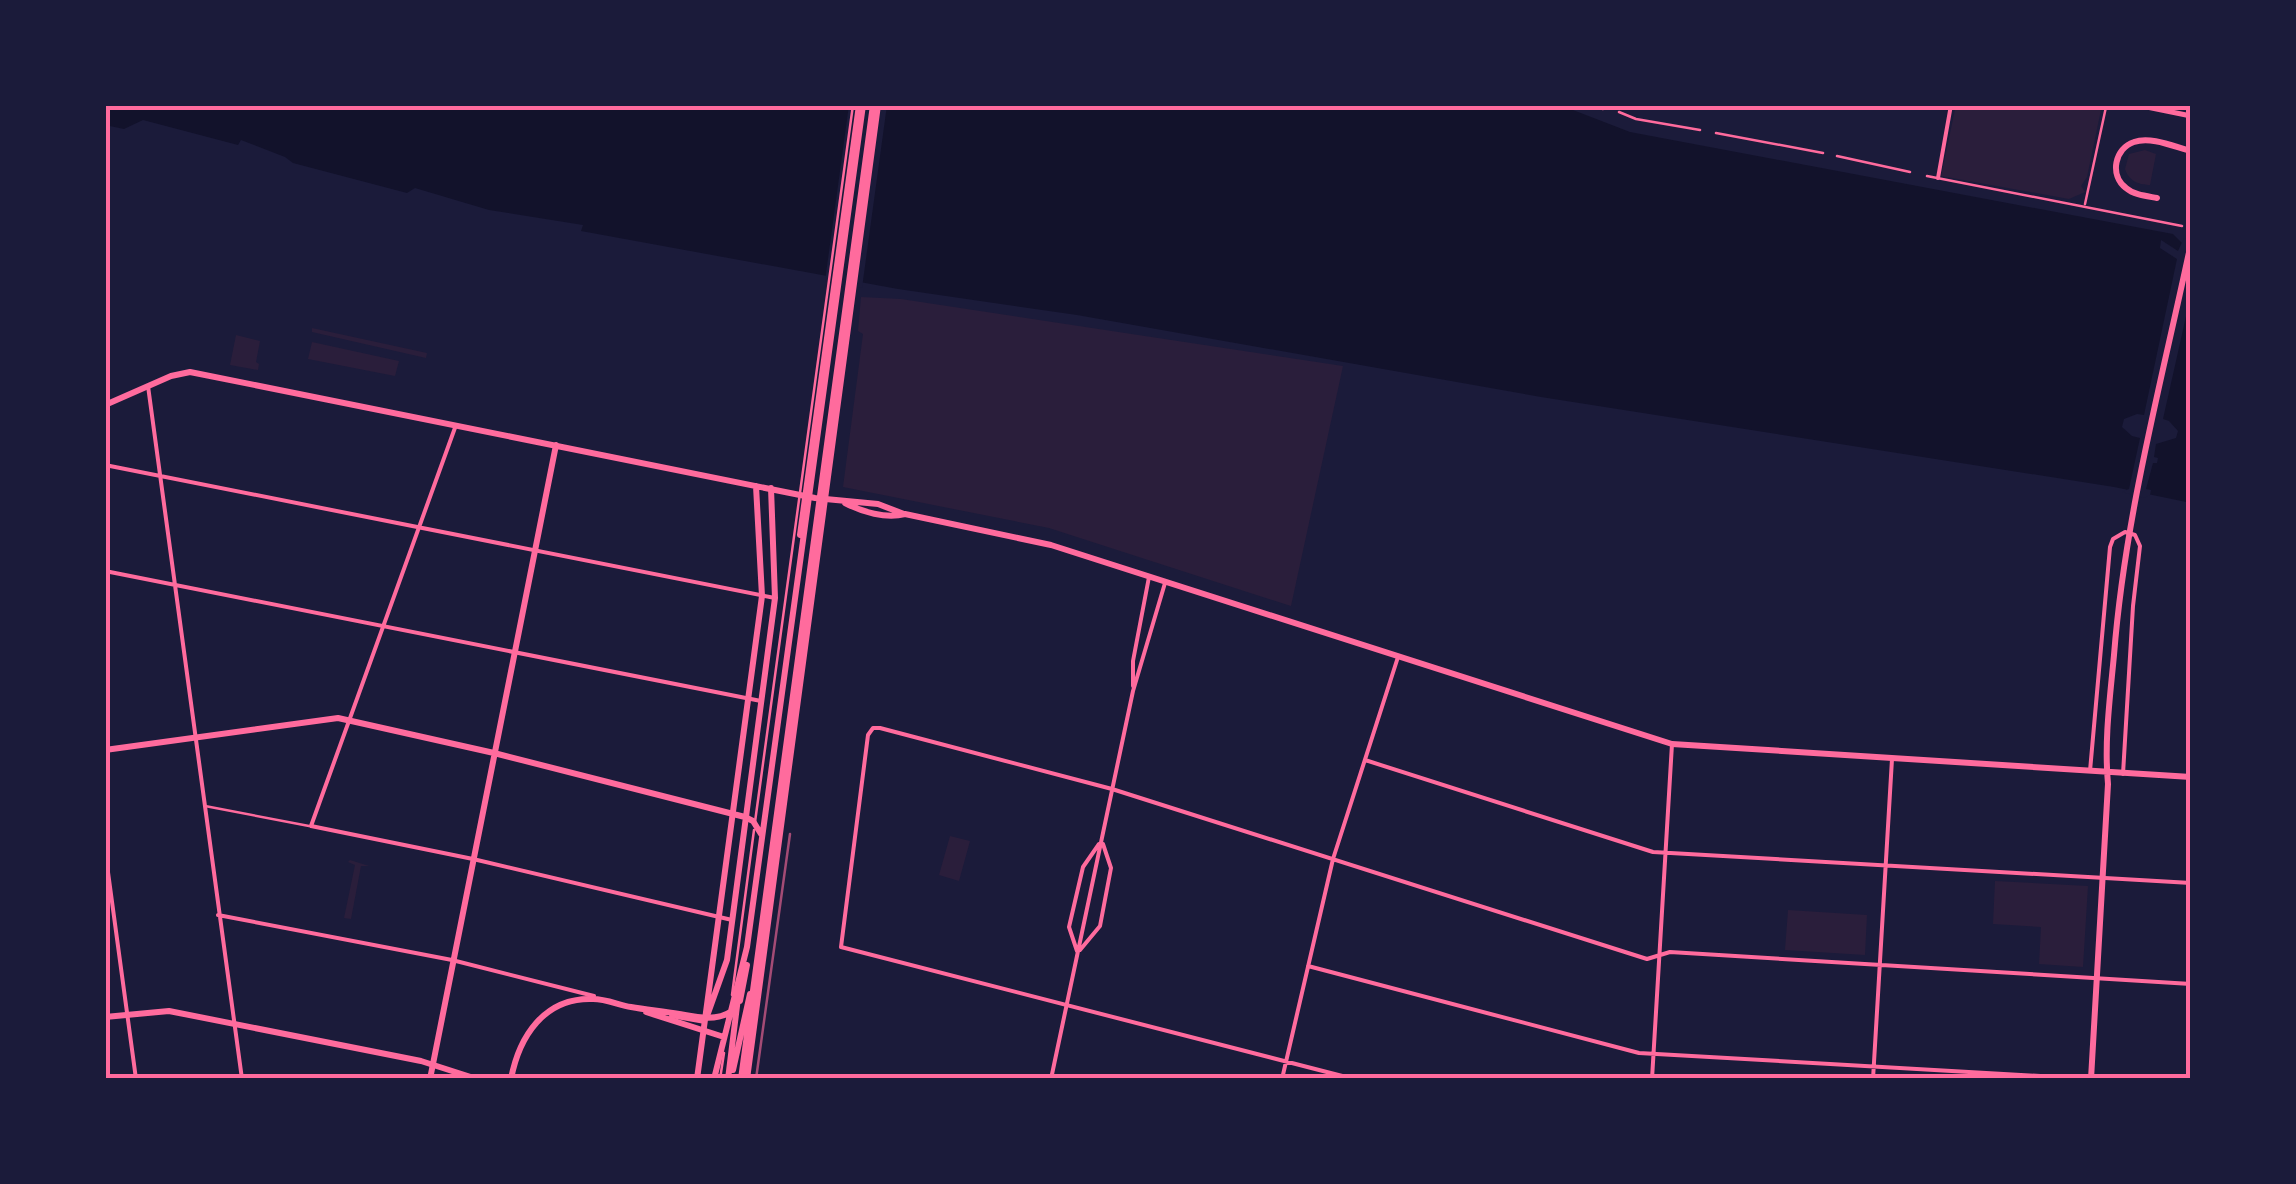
<svg xmlns="http://www.w3.org/2000/svg" width="2296" height="1184" font-family="'Source Sans 3',sans-serif">
  <style>
    .green { fill: #2a1e3b }
    .water { fill: #12122b }
    .pier { fill: #1b1b3a }
    .lines { fill: none; stroke-linecap: round; stroke-linejoin: round }
    .pedestrian { stroke: #ff6b9d; stroke-width: 2.5 }
    .minor { stroke: #ff6b9d; stroke-width: 4 }
    .tertiary { stroke: #ff6b9d; stroke-width: 5 }
    .secondary { stroke: #ff6b9d; stroke-width: 6 }
    .primary { stroke: #ff6b9d; stroke-width: 6 }
    .trunk { stroke: #ff6b9d; stroke-width: 6 }
    .rail { stroke: #a44b75; stroke-width: 2.5 }
    .neatline { fill: none; stroke: #ff6b9d; stroke-width: 4 }
  </style>
  <rect width="100%" height="100%" fill="#1b1b3a"/>
  <path class="green" d="M1956,105H2102L2087,177L2081,186L2085,192L2069,199L1941,176Z
    M2145,150L2156,154L2150,185C2141,185 2129,182 2125,169L2129,154Z
    M861,297L901,299L1343,366L1291,606L1049,528L843,487L863,334L858,331Z
    M312,328L427,353L426,358L312,332Z
    M236,335L260,341L256,362L259,364L258,370L230,365Z
    M312,342L399,361L395,376L308,359Z
    M950,836L970,841L959,881L939,875Z
    M350,860L369,866H361L351,919L344,918L355,865L348,862Z
    M1995,881L2088,886L2083,967L2039,964L2041,927L1993,924Z
    M1788,910L1867,915L1865,955L1785,950Z"/>
  <path class="water" d="M105,105H1560L1630,132L2173,234L2182,243L2191,244V503L2114,487L1541,397L1077,315L898,289L581,231L583,225L489,210L415,188L407,193L293,163L285,157L241,140L238,145L143,120L124,129L105,125Z"/>
  <path class="pier" d="M849,105H887L862,288L825,281Z
    M2184,238L2191,239V294L2163,419L2169,421L2178,431L2176,438L2156,444L2154,457L2158,458L2157,463H2153L2146,489L2151,490L2150,495L2144,498L2122,492L2129,489L2140,438L2132,436L2122,427L2124,419L2137,414L2144,415L2177,259L2160,248L2161,240L2178,251Z"/>
  <g class="lines">
    <path class="pedestrian" d="M1594,107L1603,109
      M1619,112L1636,119L1700,130
      M1716,133L1823,153
      M1837,156L1910,172
      M1927,176L2182,226
      M2085,204L2106,107
      M205,806L309,826
      M755,822L853,105
      M732,995L754,830
      M720,1079L724,1053"/>
    <path class="minor" d="M1938,178L1951,105
      M148,386L242,1079
      M456,425L311,826L473,859L732,920
      M105,465L775,598
      M105,571L761,701
      M1133,686V661L1149,577
      M1365,760L1653,852L2191,883
      M2090,771L2110,547L2113,539L2125,532L2135,535L2140,546L2133,606L2123,774
      M105,850L136,1079
      M218,915L452,960L594,996
      M1080,950L1100,926L1111,868L1103,844
      M1077,951L1069,927L1083,867L1099,844
      M1308,966L1639,1053L2091,1079
      M671,1016L705,1022
      M1051,1079L1133,691L1165,583
      M1282,1079L1333,859L1398,657
      M1354,1079L841,947L868,735L873,728H880L1112,789L1647,959L1670,952L2191,984
      M1652,1079L1672,744
      M1873,1079L1892,759"/>
    <path class="tertiary" d="M2137,105L2191,116"/>
    <path class="secondary" d="M2157,198C2146,196 2134,195 2126,188C2109,175 2115,148 2134,142C2151,136 2175,147 2191,151
      M105,405L171,376L190,372L815,498L878,504L904,514
      M845,503C862,512 886,519 905,514L1051,545L1672,744L2191,777
      M105,750L338,718L494,753L745,817
      M707,1016L727,960L775,598L771,488
      M430,1079L556,445
      M697,1079L762,596L756,486
      M2091,1079L2108,784C2104,741 2110,698 2114,655C2125,515 2162,380 2191,243"/>
    <path class="primary" d="M105,1017L169,1011L421,1061L477,1079"/>
    <path class="trunk" d="M800,535L859,105
      M745,817L753,821L761,834
      M740,1001L747,965
      M646,1012L724,1037
      M733,1070L750,994
      M511,1079C519,1037 544,997 593,999C606,999 619,1005 631,1007C647,1010 663,1011 679,1014C696,1017 716,1022 732,1011
      M714,1079L747,947L863,105
      M728,1079L738,998
      M741,1079L873,105
      M747,1079L878,105"/>
    <path class="rail" d="M756,1079L790,834"/>
  </g>
  <rect width="2296" height="1184" fill="none" stroke="#1b1b3a" stroke-width="215"/>
  <rect x="108" y="108" width="2080" height="968" class="neatline"/>
</svg>
